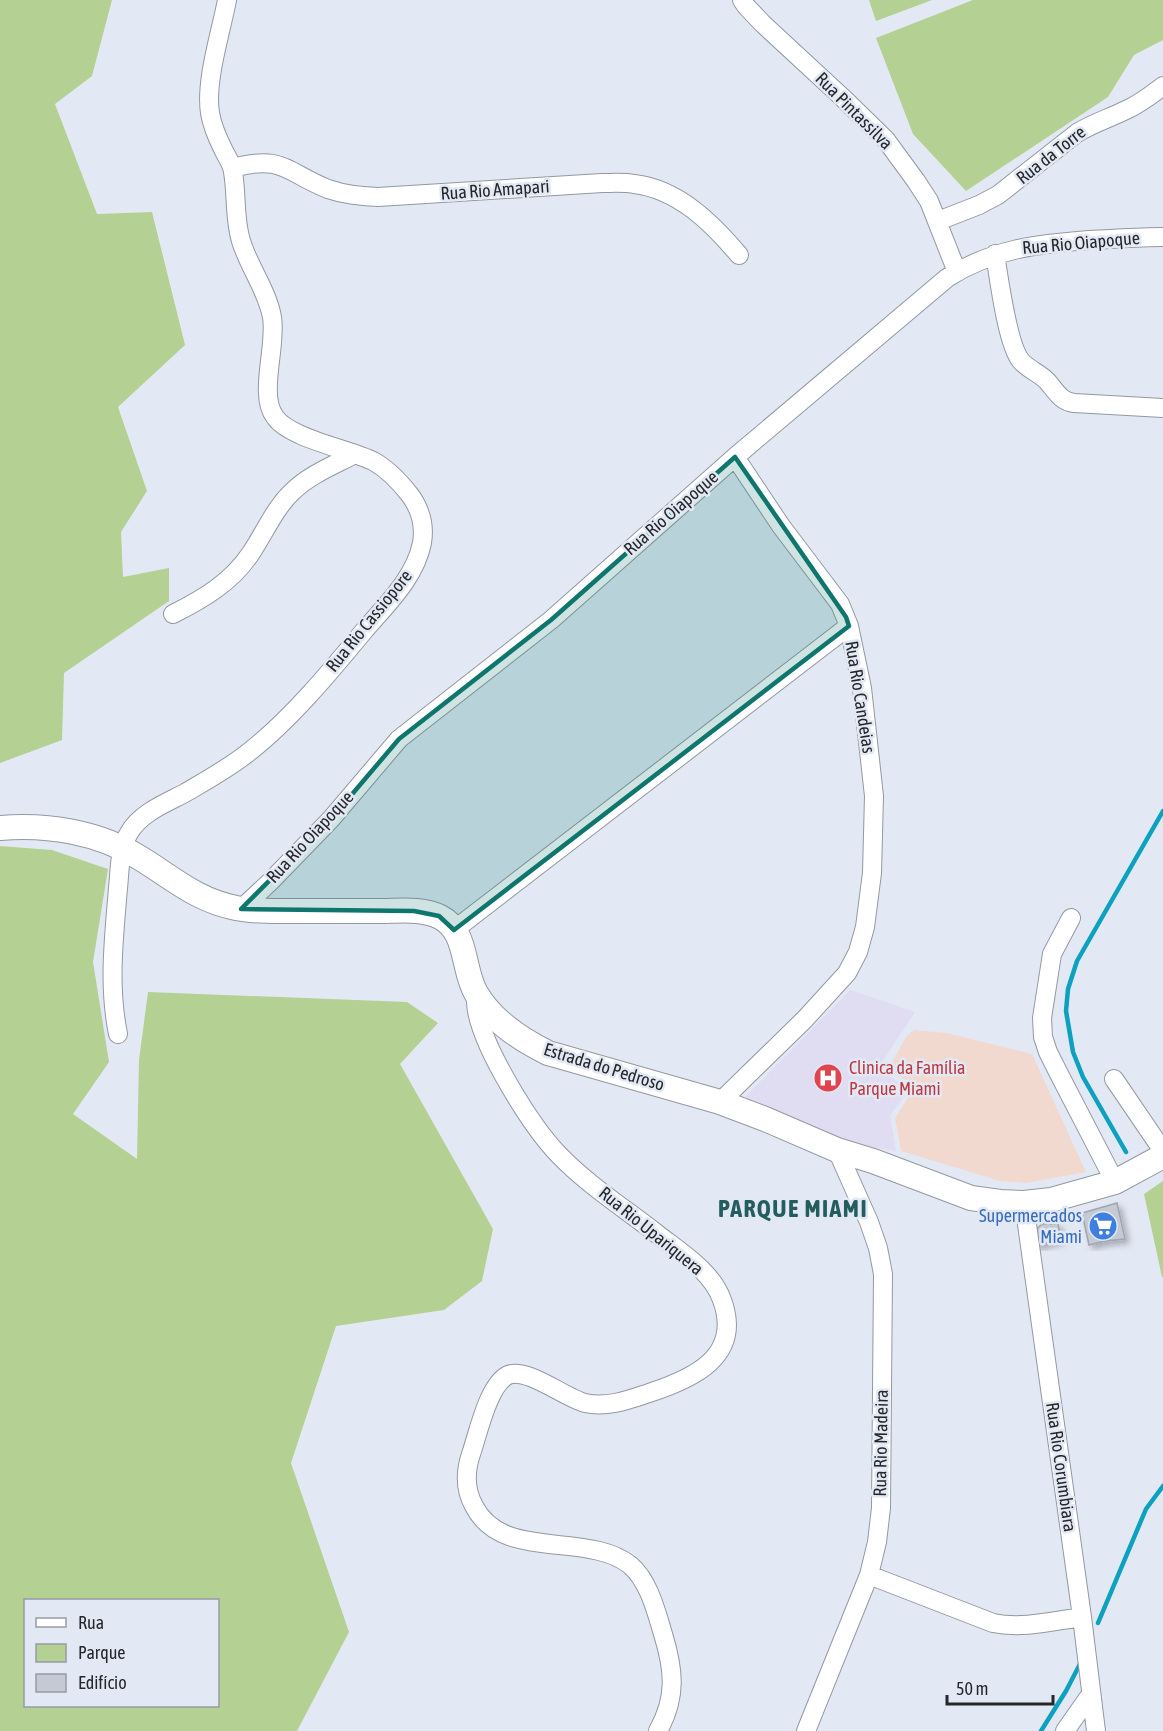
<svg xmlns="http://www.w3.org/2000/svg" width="1163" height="1731" font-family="'Asap Condensed',sans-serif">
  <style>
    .education { fill: #f1d9cf }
    .medical { fill: #e0dcf2 }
    .green { fill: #b4d093; fill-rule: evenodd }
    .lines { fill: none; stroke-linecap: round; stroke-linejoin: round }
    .stream { stroke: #0ca1be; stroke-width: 4.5 }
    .building { fill: #c4cad4; stroke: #a0a5b0; stroke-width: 1.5; filter: url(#shadow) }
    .minor-casing { stroke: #9398a2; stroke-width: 20 }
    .major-casing { stroke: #9398a2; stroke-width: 26 }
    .minor { stroke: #fff; stroke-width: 18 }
    .major { stroke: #fff; stroke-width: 24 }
    .marked { fill: #0f766e; fill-opacity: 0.2; stroke: #0f766e; stroke-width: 4.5; stroke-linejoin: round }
    .labels { text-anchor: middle; stroke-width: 5; stroke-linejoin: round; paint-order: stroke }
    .street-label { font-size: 18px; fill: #25272b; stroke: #e3e9f4 }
    .health-label { font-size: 18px; fill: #be3a42; stroke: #e3e9f4; text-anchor: start }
    .shop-label { font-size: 18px; fill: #366cbe; stroke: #e3e9f4; text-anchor: end }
    .district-label { font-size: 24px; font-weight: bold; letter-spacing: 1.5px; fill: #235d5e; stroke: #e3e9f4 }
  </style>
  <defs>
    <filter id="shadow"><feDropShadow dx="4" dy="4" stdDeviation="3" flood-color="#0004"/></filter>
  </defs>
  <rect width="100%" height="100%" fill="#e3e9f4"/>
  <path class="education" d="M914,1030L947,1033L1032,1054L1086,1172L1026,1183L1000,1181L901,1151L895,1118L916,1085L887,1071L906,1037Z"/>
  <path class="medical" d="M850,990L915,1012L878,1068L909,1089L890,1116L896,1151L841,1142L748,1103L746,1096Z"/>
  <path class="green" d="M0,0H112L92,76L55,104L97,214L152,212L185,345L118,407L147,491L121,532L123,577L169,568V601L64,673L62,740L0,763Z
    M869,0H932L876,21Z
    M973,0H1163V40L1134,55L1108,97L966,191L913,134L876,38Z
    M0,846L52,850L108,869L93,962L109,1062L73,1114L137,1159L139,1060L148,992L407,1002L438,1023L400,1064L493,1229L482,1281L444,1310L336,1326L291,1463L349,1632L297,1731H0ZM26,1600H218V1706H26Z
    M1163,1181V1277H1162L1144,1194Z"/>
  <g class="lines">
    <path class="stream" d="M1126,1152L1083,1077L1073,1052L1066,1011L1068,989L1077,961L1163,811
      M1098,1623L1146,1509L1163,1486
      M1041,1731L1066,1691L1080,1664"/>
  </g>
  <path class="building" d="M1117,1203L1125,1239L1105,1241L1089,1245L1082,1213Z
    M1042,1224H1058L1061,1239L1036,1246L1034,1231Z"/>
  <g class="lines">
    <g class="minor-casing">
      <path id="minor" d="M742,0L746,6L762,23L843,98L886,140L916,181L929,201L957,272
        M233,168C283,154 287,173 328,189C345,195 361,196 378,197L602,183C612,183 623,182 634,184C678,189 712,223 739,255
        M938,221L979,205L998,195L1077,133C1093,123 1110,118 1126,110C1140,104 1151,95 1163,86
        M995,254C999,278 1007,344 1021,361C1028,369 1039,373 1047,381C1056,391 1060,401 1074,403L1163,408
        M173,614C203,599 232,582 251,553C265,532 275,508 292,492C309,475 334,465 355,454
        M241,909L270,882L331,819L399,739L551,620L735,457L947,278C992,249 1037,244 1089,240C1114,239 1138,237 1163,237
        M1071,918L1052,954L1042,1018L1043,1037L1048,1052L1058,1072L1115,1182
        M454,930L849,626
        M475,993C476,999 476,1006 477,1011C484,1050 531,1126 559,1155C588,1185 624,1208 656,1233C680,1252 712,1271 722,1300C743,1357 692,1379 649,1393C628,1400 607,1408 585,1403C565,1398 527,1367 508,1375C488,1385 478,1434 471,1454C465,1472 465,1490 474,1506C502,1562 587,1531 630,1565C649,1581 656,1611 663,1634C674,1670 677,1697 658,1731
        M118,1034C108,984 114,938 118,888C120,870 119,849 129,833C140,813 166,803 185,793C207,780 229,768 249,752C290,720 330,672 363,632C386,605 415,578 422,543C425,525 421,510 410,495C399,481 388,469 373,461C348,449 289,438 275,417C258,395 277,346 272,317C267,290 249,267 241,241C234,218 237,195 233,172C232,163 226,156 223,149C217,137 212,125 210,113C205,81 221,32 227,0
        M1114,1079L1163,1151
        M720,1102L805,1019L847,973L858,952L865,927L872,873L874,796L862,688L849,626L840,604L781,526L735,457
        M1024,1203L1082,1617L1096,1731
        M869,1575L993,1623C1022,1629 1053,1621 1082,1617
        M806,1731L869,1575L877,1542L881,1508L883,1274L878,1248L869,1222L837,1150
        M1065,1731L1091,1694"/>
    </g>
    <g class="major-casing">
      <path id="major" d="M0,828C47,824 99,832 140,858C173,878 196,900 236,908C255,912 276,911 295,911C324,911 353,911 381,911C400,911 422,908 440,917C468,931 462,969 476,993C492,1021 520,1039 548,1053L720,1102L765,1119L837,1150L873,1161L971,1198L1000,1202L1024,1203L1051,1200L1115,1182L1163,1156"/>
    </g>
    <use href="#minor" class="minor"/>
    <use href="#major" class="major"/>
  </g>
  <path class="marked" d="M735,457L846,617L849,626L454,930L439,916L414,911L241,909L331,819L399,739L551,620Z"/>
  <defs>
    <g id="hospital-disc" transform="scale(1.5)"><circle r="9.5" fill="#e0444e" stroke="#e3e9f4"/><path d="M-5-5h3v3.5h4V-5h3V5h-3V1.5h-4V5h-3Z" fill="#fff"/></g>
    <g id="supermarket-disc" transform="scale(1.5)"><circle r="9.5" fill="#3f7fe0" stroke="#e3e9f4"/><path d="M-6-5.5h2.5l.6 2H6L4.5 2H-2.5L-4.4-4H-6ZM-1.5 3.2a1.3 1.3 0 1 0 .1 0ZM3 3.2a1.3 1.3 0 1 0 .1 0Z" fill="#fff"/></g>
  </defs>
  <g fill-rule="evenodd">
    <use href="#hospital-disc" x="828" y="1078"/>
    <use href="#supermarket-disc" x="1103" y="1226"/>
  </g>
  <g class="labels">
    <g class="street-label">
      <text transform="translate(854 111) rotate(45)" y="6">Rua Pintassilva</text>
      <text transform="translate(1051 155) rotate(-38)" y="6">Rua da Torre</text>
      <text transform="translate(495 190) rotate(-4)" y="6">Rua Rio Amapari</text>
      <text transform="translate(1081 243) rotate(-5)" y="6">Rua Rio Oiapoque</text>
      <text transform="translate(671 513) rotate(-41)" y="6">Rua Rio Oiapoque</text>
      <text transform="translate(369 621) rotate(-51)" y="6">Rua Rio Cassiopore</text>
      <text transform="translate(860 697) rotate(81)" y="6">Rua Rio Candeias</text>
      <text transform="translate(310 837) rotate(-47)" y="6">Rua Rio Oiapoque</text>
      <text transform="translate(604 1067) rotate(17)" y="6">Estrada do Pedroso</text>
      <text transform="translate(651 1231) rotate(39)" y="6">Rua Rio Upariquera</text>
      <text transform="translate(881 1443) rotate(-89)" y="6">Rua Rio Madeira</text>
      <text transform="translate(1061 1467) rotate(82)" y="6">Rua Rio Corumbiara</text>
    </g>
    <g class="health-label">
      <text x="849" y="1074">Clinica da Família<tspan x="849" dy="21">Parque Miami</tspan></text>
    </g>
    <g class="shop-label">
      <text x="1082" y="1222">Supermercados<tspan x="1082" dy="21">Miami</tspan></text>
    </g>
    <g class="district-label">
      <text x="793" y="1217">PARQUE MIAMI</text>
    </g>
  </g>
  <rect x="24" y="1599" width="195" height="108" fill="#e3e9f4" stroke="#979ba4" stroke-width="1.5"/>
  <rect x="36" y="1618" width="30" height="9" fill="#ffffff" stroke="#979ba4" stroke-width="1.5"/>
  <text x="78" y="1629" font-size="18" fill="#25272b">Rua</text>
  <rect x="36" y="1644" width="30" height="18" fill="#b4d093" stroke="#979ba4" stroke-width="1.5"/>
  <text x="78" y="1659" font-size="18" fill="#25272b">Parque</text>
  <rect x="36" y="1674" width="30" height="18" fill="#c4cad4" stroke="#979ba4" stroke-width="1.5"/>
  <text x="78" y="1689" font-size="18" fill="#25272b">Edifício</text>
  <path d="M947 1695v9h106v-9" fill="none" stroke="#25272b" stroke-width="3"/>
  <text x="956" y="1695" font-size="18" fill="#25272b" stroke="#e3e9f4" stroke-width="4.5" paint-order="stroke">50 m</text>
</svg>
